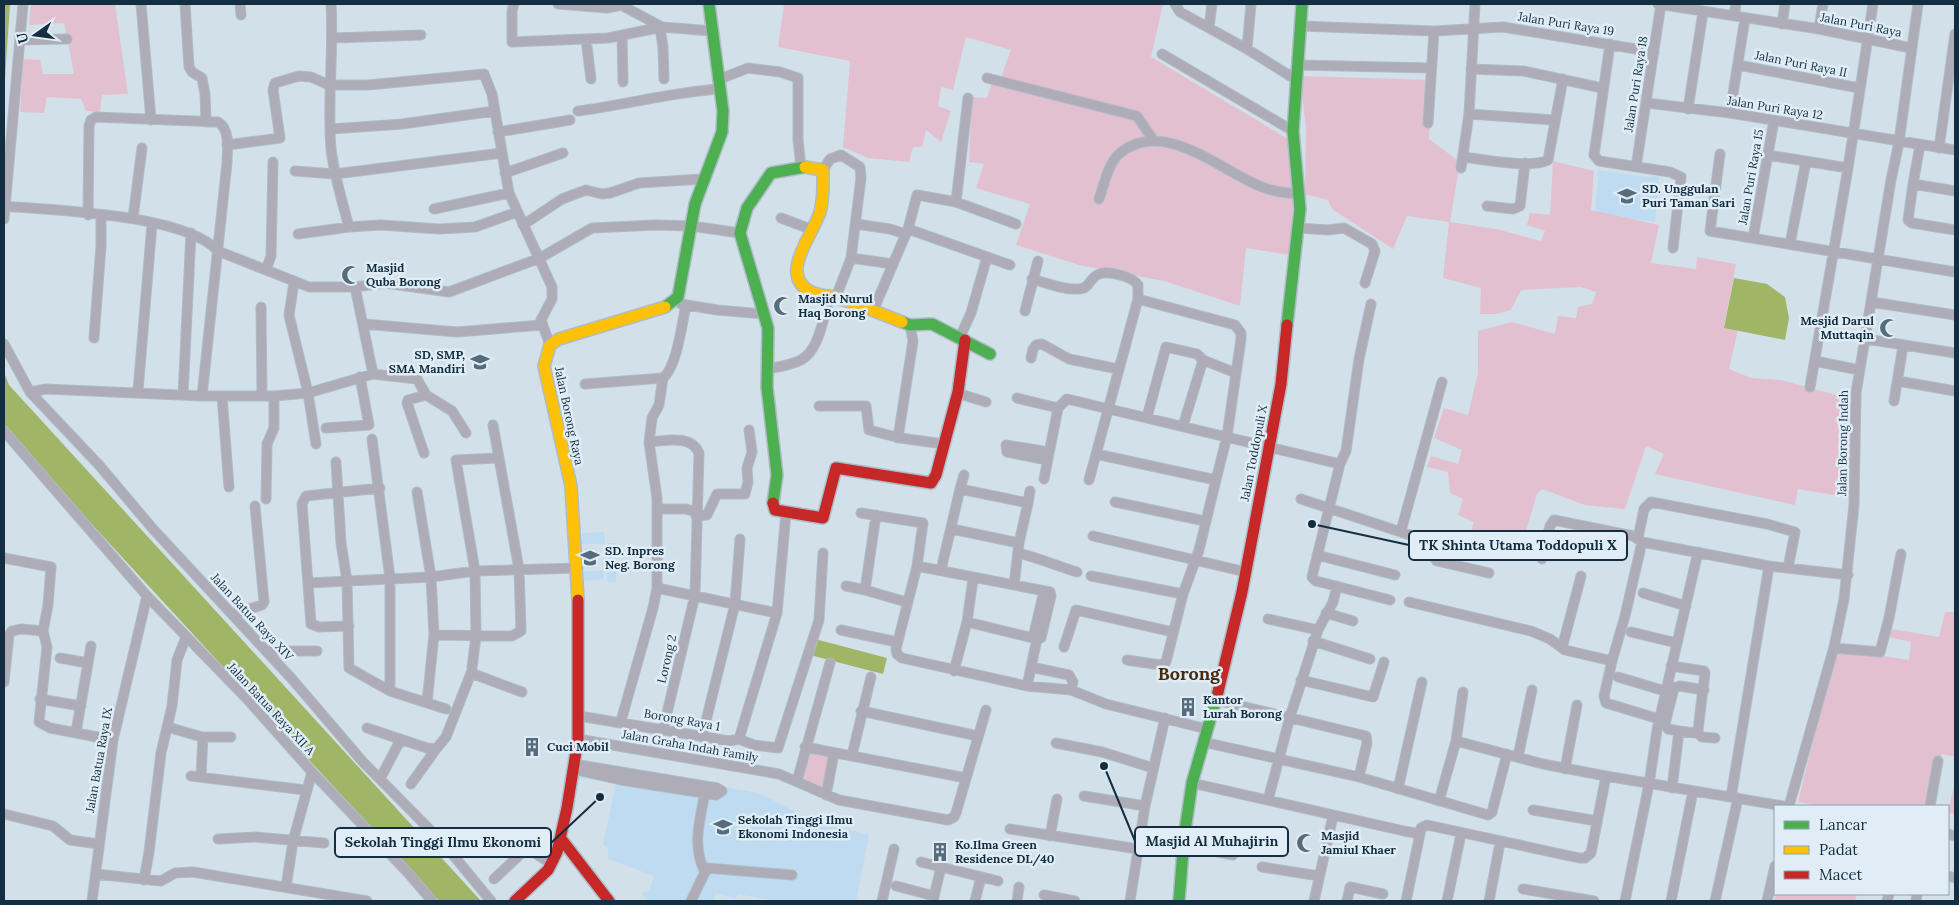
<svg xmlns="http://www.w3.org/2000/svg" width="1959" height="905" font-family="Lora,serif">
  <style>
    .built { fill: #bedbf1 }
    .green { fill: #e3c0d0 }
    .water { fill: #a0b566 }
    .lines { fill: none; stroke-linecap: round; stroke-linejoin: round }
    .street-casing { stroke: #aebcc7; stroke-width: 11 }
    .fast-casing { stroke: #aebcc7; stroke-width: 14 }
    .slow-casing { stroke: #aebcc7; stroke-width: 14 }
    .jam-casing { stroke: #aebcc7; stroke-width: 14 }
    .street { stroke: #adacb7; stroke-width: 9 }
    .fast { stroke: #4caf50; stroke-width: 11 }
    .slow { stroke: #ffc107; stroke-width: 11 }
    .jam { stroke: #c62828; stroke-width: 11 }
    .labels { text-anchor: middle; stroke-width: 5; stroke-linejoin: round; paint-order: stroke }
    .street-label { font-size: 12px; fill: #132e41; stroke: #e0edf6 }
    .poi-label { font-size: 12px; font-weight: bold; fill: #132e41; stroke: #e0edf6; text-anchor: start }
    .district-label { font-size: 18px; font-weight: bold; fill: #47290d; stroke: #e0edf6 }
    .leader { fill: none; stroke: #132e41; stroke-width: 2 }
    .callout-dot { fill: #132e41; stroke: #e0edf6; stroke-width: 2 }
    .callout { fill: #e0edf6; stroke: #132e41; stroke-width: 2 }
    .callout-label { font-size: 14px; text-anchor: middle; font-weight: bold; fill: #132e41 }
  </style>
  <rect width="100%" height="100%" fill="#d2e0ea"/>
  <path class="built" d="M1598,170L1645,177L1659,176L1655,222L1595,214Z
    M604,532L605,544H581L582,533Z
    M607,543H617L616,582H607Z
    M593,548L595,568H587L585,549Z
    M603,570L604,579L583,581L582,572Z
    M580,763L759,793L811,820L869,835L856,901H777L738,894L735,899L716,893L714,901H647L642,893L649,891L654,876L608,859V848L603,845L616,783L579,778Z"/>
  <path class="green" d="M31,4H115L128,94L102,95L100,112L86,111L81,99L47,97L44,113L20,112L23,59L40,60L43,74H74L64,23L29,25Z
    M784,4H1163L1151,57L1290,140L1294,190L1290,255L1246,248L1240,306L1164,281L1079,265L1016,245L1030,204L976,188L984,164L969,162L972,97L987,98L993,80L1001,77L1011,50L966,37L953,90L941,87L938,106L951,111L941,142L926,130L922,147H913L909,162L868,158L843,147L850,61L778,47Z
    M1300,76L1433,80L1429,139L1460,162L1450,222L1496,229L1541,241L1545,231L1527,225L1530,213L1550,215L1553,161L1594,171L1591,210L1659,225L1651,263L1696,269L1697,257L1736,264L1724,327L1738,330L1729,369L1751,378L1781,380L1851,399V498L1798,489L1795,505L1655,474L1664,454L1646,446L1625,509L1585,505L1542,489L1537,494L1519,555L1468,541L1474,522L1458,515L1463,499L1450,493L1448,472L1427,467L1431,456L1458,464L1462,450L1434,438L1444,408L1468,415L1478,373V331L1512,322L1555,334L1558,316L1576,318L1578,307L1592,304L1596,292L1581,287L1521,290L1511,310L1496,314H1480L1481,288L1443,278L1449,222L1407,216L1393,249L1332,209L1328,200L1305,194L1306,129Z
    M1945,612H1955V757L1942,754L1927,806H1823L1798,802L1823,701L1839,649L1909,660L1911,642L1889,637L1891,629L1939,637Z
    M805,747L834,753L826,795L797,781Z
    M1954,786L1955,787V814L1948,812Z
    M1776,894H1857L1855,901H1774Z"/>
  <path class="water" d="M4,4H10L4,94Z
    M1734,278L1767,284L1785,297L1789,318L1785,340L1724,328Z
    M4,372L9,385L481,901H439L4,429Z
    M815,639L887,658L883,674L810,655Z"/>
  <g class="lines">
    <g class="street-casing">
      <path id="street" d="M141,4L151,120
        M185,4L189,67L192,72L202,78L205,94L206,122
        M240,4L241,15
        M331,4C334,52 327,100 331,149C334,175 342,201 349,227
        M514,4L512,11V42L608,38L662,27
        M558,4L607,8L621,5L662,27L712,31
        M1175,4L1180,12L1247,49L1295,79
        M1658,4L1819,29L1911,48
        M1734,16L1736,4
        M1782,24L1785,4
        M1300,26L1434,31L1503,27L1654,52
        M1209,27L1212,4
        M660,28L663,47L664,79
        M1819,29L1823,4
        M622,36L623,82
        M333,38L421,35
        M586,39L591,79
        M20,40L67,39
        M1610,44L1594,155L1599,161L1670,172L1681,177L1673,248
        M1247,49L1251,4
        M1162,54L1293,131
        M1297,65L1431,68
        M1738,65L1859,88
        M1471,69L1523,71L1602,88
        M987,78L1137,116L1154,141
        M720,79L748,68L780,72L798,78V140L801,167
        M1647,103L1730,113L1955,150
        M1688,109L1703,12
        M578,111C625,105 672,92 720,89
        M1730,113L1745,18
        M1469,114L1554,120
        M1428,123L1434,31
        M331,129L402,124L495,111
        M498,132L570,120
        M227,145L280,138L273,90L275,83L299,76L311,77L329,85H368L484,74L492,94L509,193L552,287V299L541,320L550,345
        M1920,145L1913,184L1955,191
        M1939,148L1955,34
        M1720,154L1710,231L1955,272
        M1768,155L1848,168
        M1463,157C1482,159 1532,169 1548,160L1563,79
        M1636,167L1661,4
        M1461,168L1469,114L1475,4
        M823,170L830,159L841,155L860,167L861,178L851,258L836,297
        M295,171L335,174L502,153
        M505,173L563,153
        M1913,184L1908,220L1912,223L1955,230
        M1099,199C1104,185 1108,164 1119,154C1163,116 1222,172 1262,187C1274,192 1287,193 1300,194
        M956,202L968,98
        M5,206C57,211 184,214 218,251L309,287H355L385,283L449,292L540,258L592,228L656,225L691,226L740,233
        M1487,206L1513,209L1520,206L1525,163
        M434,209L509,193
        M88,215L89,126L91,120L96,117L218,122C231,130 227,150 227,163L202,396
        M133,218L142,148
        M781,218L813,230
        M4,219L23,4
        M856,224L890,229L906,234
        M523,225L562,199L586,190L602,194L610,193L639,183L703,179
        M1299,228L1328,230L1344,228L1372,244L1375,251L1365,283
        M908,229L1010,265
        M298,234L349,227L381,225L439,229L475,227L517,212
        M1753,238L1774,120
        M1790,244L1806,161
        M851,258L893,264
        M266,270L271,256L273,162
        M1032,279C1047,283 1063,290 1078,289C1090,289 1089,278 1099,274C1108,270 1133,277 1138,285V299L1089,480
        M294,282L289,315L308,393L373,374L417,379L426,395
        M355,287L373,374
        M1871,302L1955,315
        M681,304L717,310L765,314
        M261,307L262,396
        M873,311L908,229L917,195L956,202L1016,224
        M1025,311L1038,261
        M364,324L457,332L542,325
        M960,337L971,313L987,257
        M94,338L101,246V215
        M1866,339L1955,353
        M4,344L30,392L99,465L153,529L292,679L363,762L444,844L491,901
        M1031,358L1033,349L1036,345L1042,344L1069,359L1118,369
        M1815,361L1859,370
        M768,369C779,367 791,365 801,360C820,350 823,316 830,297
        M1898,381L1955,391
        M585,384L663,378
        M1810,387L1848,168L1873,4
        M138,391L152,224
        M30,392L46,389L202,396H274L308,393L316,444
        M957,393L986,402
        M183,395L191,233
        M222,396L229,487
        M1017,398L1058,408
        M1894,401L1903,346
        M819,406H866L869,430L900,438L944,444
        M1147,417L1166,347L1197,354L1203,360
        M1183,426L1203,360L1236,373
        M326,428L369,425L360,377
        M4,431L147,596L248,700L312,772L409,874L432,901
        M898,438L913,341L910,325
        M372,439L390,578V691
        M649,442C666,441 691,434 699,453L695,595L663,730
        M424,453L407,403L408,400L426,395L452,411L466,433
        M1096,454L1216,480
        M1047,460L1007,452L1006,445L1049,452
        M336,462L341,543L347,581L349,668L390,691L446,709
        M1340,464L1346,451L1359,359L1371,304
        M1044,479L1058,408L1067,399L1340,464L1312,577L1316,581L1390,600
        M960,489L964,475
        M417,492L431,577L434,635L427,702
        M266,499L267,444L274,428V396
        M1301,499L1419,538L1437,561L1489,573
        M1115,502L1205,521
        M1028,503L1030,491
        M657,509H686L696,512
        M861,513L923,523L917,566
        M876,515L865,590L906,602
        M696,516L707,515L717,494H745L748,482L747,468L752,452L749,430
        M952,529L1019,543
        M1401,531L1442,382
        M1093,536L1246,572
        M1638,538L1644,509L1651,502L1767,524L1795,532L1788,568
        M1018,553C1039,558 1057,566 1077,572
        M1317,555L1395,575
        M4,558L51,567L48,605L43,631L47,647L39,722L50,728L113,740
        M1542,559L1550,526L1554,520L1633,536L1642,542
        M941,570L960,489L1028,503L1019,543L1014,585
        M1091,576L1183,594
        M308,583L431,577L475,571L578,568
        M846,586L865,590
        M657,588L777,613
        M1643,593L1686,606
        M1409,602L1531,631L1550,639L1565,650L1612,661L1604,696L1606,703L1659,719
        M1326,613L1353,621
        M233,614L262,605L264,602L255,506
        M1268,619L1318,630L1333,602L1337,586
        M967,622L1037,639
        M349,626L319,627L311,624L302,504L306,496L380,488
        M841,630L897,642
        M1631,632L1677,643
        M434,635L512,636L521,631L519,569L493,425
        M1033,638L1044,591
        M1313,641L1370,659
        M1064,647L1076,610L1173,632
        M1562,648L1581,576
        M1834,648L1880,652L1889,618L1901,554
        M266,651H317
        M60,658L88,663
        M1127,660L1160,665L1166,662L1183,594L1199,550L1216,480L1227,436L1241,339V333L1235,325L1138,299
        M1612,661L1625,616L1642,542L1769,566L1848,575
        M1671,666L1704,671L1705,673L1698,730L1695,733L1679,731L1672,788
        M1031,667L1069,675L1073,682L1071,690
        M472,668L476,636L475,571L456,460L498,458
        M954,671L967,622L973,579
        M1618,677L1665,691
        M1301,680L1373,697L1384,662
        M4,682L9,635L12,631L21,629L43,631
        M1027,686L1037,639L1041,638L1051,596L1050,592L917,566L896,649L897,654L902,658L1027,686L1071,690L1106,704L1207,729
        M40,699L81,706
        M1216,700L1366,736L1367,743L1359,777
        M861,711L978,736
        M579,716L729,741L739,739L754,745L778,748L819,620L823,553
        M621,721L653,608L657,588V498L649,442L652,418L659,405L663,378C677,367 682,323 686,305
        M167,727C179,730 190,734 203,737L201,777
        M367,728L427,748L436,749L446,737L471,673L522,692
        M1679,731L1668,729L1665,724L1674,688L1680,686L1704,690
        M76,732L91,646
        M1697,732L1702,737L1715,738
        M203,737H231
        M702,737L735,604L740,539
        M578,739L779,774L839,800L948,820L954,817L956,813L986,710
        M739,739L777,613L786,513
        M1456,741L1463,692
        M1203,742L1359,777L1488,815L1492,812L1507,754
        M1056,743L1102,752L1153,768
        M805,747L966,778
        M852,755L871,677
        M1518,757L1532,690
        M573,769L621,780L716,795L722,791L717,788L574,764
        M1565,769L1577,705
        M191,776L305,790
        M380,779L401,739
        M797,781L830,663
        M1192,783L1404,831L1420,834L1421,828L1427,825L1579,858H1585L1591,853L1606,776L1783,806
        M411,784L436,749
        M1398,789L1422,682
        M826,795L834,753
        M1084,796L1145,806
        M1731,797L1769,566
        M1268,800L1290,717L1318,630
        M1439,801L1456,741L1543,764L1606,776
        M1789,806L1834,647L1844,599L1854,505L1856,393L1891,180L1899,142L1918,4
        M1930,806L1938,761
        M1533,810L1597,821
        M4,814L53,826L70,840L99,844
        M1010,829L1138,849
        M1948,834L1955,836
        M1050,836L1057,799
        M218,839L255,837L324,843
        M1183,845L1233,855
        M921,862L998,881
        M1262,867L1319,876
        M704,870C692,845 700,819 705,793
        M96,874L161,881L175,873L193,872L367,901
        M1948,876L1955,878
        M494,879L527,848L552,864
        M144,880L149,852L161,753L172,706L177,660L186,637
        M896,886L934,896
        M286,887L293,841L312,772
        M1523,889L1594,901
        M1044,895L1075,901
        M92,901L113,740L147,596
        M691,901L707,868L792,875
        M882,901L894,849
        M933,901L941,867
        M975,901L981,877
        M1017,901L1019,887
        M1130,901L1145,806L1165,718
        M1314,901L1333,816
        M1347,901L1350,887L1383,894
        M1406,901L1420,834
        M1447,901L1461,834
        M1489,901L1500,843
        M1625,901L1649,784L1657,730L1698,552
        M1671,901L1693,791
        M1715,901L1738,798
        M1767,901L1775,866
        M1887,901L1889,894
        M1916,901L1917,894"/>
    </g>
    <g class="fast-casing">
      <path id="fast" d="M665,307L678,297L695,204L722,132L723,111L709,4
        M902,322L910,325L932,324L990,354
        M1287,325L1300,209L1293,131L1302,4
        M773,503L777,475L767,387L768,328L740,233L747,208L771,173L805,167
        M1179,901L1184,838L1192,783L1218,692"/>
    </g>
    <g class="slow-casing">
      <path id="slow" d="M805,167L823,170C823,184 824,199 820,212C812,237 778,275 811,292C819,296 829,295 837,298C859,304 881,314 902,322
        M578,600L571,486L544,366L550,345L559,339L665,307"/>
    </g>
    <g class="jam-casing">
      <path id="jam" d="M773,503L775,510L823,518L836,468L931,483L936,475L958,392L965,340
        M1218,692L1242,592L1281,384L1287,325
        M562,840L609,901
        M515,901L548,870L557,852L567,808L578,739V600"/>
    </g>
    <use href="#street" class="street"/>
    <use href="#fast" class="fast"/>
    <use href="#slow" class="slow"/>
    <use href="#jam" class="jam"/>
  </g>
  <defs>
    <g id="school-bare" transform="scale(1.5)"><path d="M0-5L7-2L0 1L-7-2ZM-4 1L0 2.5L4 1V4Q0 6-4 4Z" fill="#566c7c" stroke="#e0edf6" stroke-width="2.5" paint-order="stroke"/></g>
    <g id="mosque-bare" transform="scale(1.5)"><path d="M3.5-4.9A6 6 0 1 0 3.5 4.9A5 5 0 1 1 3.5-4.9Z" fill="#566c7c" stroke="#e0edf6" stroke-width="2.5" paint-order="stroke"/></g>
    <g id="building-bare" transform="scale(1.5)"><path d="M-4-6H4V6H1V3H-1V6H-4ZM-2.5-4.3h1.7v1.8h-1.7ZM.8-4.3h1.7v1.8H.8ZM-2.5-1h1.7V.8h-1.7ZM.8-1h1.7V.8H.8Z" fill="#566c7c" stroke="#e0edf6" stroke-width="2.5" paint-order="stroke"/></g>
    <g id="university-bare" transform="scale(1.5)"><path d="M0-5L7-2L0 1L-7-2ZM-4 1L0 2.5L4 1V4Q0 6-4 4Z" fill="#566c7c" stroke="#e0edf6" stroke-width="2.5" paint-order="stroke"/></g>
  </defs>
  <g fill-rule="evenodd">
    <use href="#school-bare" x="1627" y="196"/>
    <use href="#mosque-bare" x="351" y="275"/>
    <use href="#mosque-bare" x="783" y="306"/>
    <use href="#mosque-bare" x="1889" y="328"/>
    <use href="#school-bare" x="480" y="362"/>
    <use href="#school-bare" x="590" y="558"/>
    <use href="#building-bare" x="1188" y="707"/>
    <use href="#building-bare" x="532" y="747"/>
    <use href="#university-bare" x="723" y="827"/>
    <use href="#mosque-bare" x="1306" y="843"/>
    <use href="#building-bare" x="940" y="852"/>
  </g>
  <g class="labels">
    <g class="street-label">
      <text transform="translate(1566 24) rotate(9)" y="4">Jalan Puri Raya 19</text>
      <text transform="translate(1861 25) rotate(11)" y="4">Jalan Puri Raya</text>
      <text transform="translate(1801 64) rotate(11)" y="4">Jalan Puri Raya II</text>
      <text transform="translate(1636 84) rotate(-81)" y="4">Jalan Puri Raya 18</text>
      <text transform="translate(1775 108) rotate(9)" y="4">Jalan Puri Raya 12</text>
      <text transform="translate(1751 177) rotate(-80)" y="4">Jalan Puri Raya 15</text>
      <text transform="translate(569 416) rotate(78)" y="4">Jalan Borong Raya</text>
      <text transform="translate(1843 443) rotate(-89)" y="4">Jalan Borong Indah</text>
      <text transform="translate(1254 453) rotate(-79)" y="4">Jalan Toddopuli X</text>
      <text transform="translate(252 617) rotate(47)" y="4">Jalan Batua Raya XIV</text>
      <text transform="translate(667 659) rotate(-77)" y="4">Lorong 2</text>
      <text transform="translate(271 709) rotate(47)" y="4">Jalan Batua Raya XII A</text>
      <text transform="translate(682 720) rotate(10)" y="4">Borong Raya 1</text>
      <text transform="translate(690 746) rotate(10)" y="4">Jalan Graha Indah Family</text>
      <text transform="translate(99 760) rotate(-80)" y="4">Jalan Batua Raya IX</text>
    </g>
    <g class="poi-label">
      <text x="1642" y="193">SD. Unggulan<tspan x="1642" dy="14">Puri Taman Sari</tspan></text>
      <text x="366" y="272">Masjid<tspan x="366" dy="14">Quba Borong</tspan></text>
      <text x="798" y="303">Masjid Nurul<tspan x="798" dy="14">Haq Borong</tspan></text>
      <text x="1874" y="325" text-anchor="end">Mesjid Darul<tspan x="1874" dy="14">Muttaqin</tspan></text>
      <text x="465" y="359" text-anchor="end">SD, SMP,<tspan x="465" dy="14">SMA Mandiri</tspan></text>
      <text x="605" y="555">SD. Inpres<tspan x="605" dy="14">Neg. Borong</tspan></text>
      <text x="1203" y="704">Kantor<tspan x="1203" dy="14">Lurah Borong</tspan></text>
      <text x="547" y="751">Cuci Mobil</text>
      <text x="738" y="824">Sekolah Tinggi Ilmu<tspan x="738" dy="14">Ekonomi Indonesia</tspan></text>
      <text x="1321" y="840">Masjid<tspan x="1321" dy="14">Jamiul Khaer</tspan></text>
      <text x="955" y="849">Ko.Ilma Green<tspan x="955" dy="14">Residence DL/40</tspan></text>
    </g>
    <g class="district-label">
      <text x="1189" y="680">Borong</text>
    </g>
  </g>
  <path class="leader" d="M1312 524L1409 545M1104 766L1135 841M600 797L551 843"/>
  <g class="callout-dot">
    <circle cx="1312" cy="524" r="5"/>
    <circle cx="1104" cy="766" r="5"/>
    <circle cx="600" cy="797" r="5"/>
  </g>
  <g class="callout">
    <rect x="1409" y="531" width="218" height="29" rx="5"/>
    <rect x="1135" y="827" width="153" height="29" rx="5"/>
    <rect x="335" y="828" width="216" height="29" rx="5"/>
  </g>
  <g class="callout-label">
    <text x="1518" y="550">TK Shinta Utama Toddopuli X</text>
    <text x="1212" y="846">Masjid Al Muhajirin</text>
    <text x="443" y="847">Sekolah Tinggi Ilmu Ekonomi</text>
  </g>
  <rect width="1959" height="905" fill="none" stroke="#132e41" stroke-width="10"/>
  <rect x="1774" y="805" width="175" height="90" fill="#e0edf6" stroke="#8ea1ae"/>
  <rect x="1784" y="821" width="25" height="8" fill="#4caf50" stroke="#8ea1ae"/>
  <text x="1819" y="830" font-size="15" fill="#132e41">Lancar</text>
  <rect x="1784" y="846" width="25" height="8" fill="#ffc107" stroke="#8ea1ae"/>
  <text x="1819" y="855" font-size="15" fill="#132e41">Padat</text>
  <rect x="1784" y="871" width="25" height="8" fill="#c62828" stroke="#8ea1ae"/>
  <text x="1819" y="880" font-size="15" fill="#132e41">Macet</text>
  <g transform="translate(35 35) rotate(256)" stroke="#e0edf6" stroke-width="4" paint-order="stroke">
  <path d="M0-4L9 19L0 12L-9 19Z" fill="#132e41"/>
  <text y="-8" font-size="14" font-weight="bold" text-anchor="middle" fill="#132e41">U</text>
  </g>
</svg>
